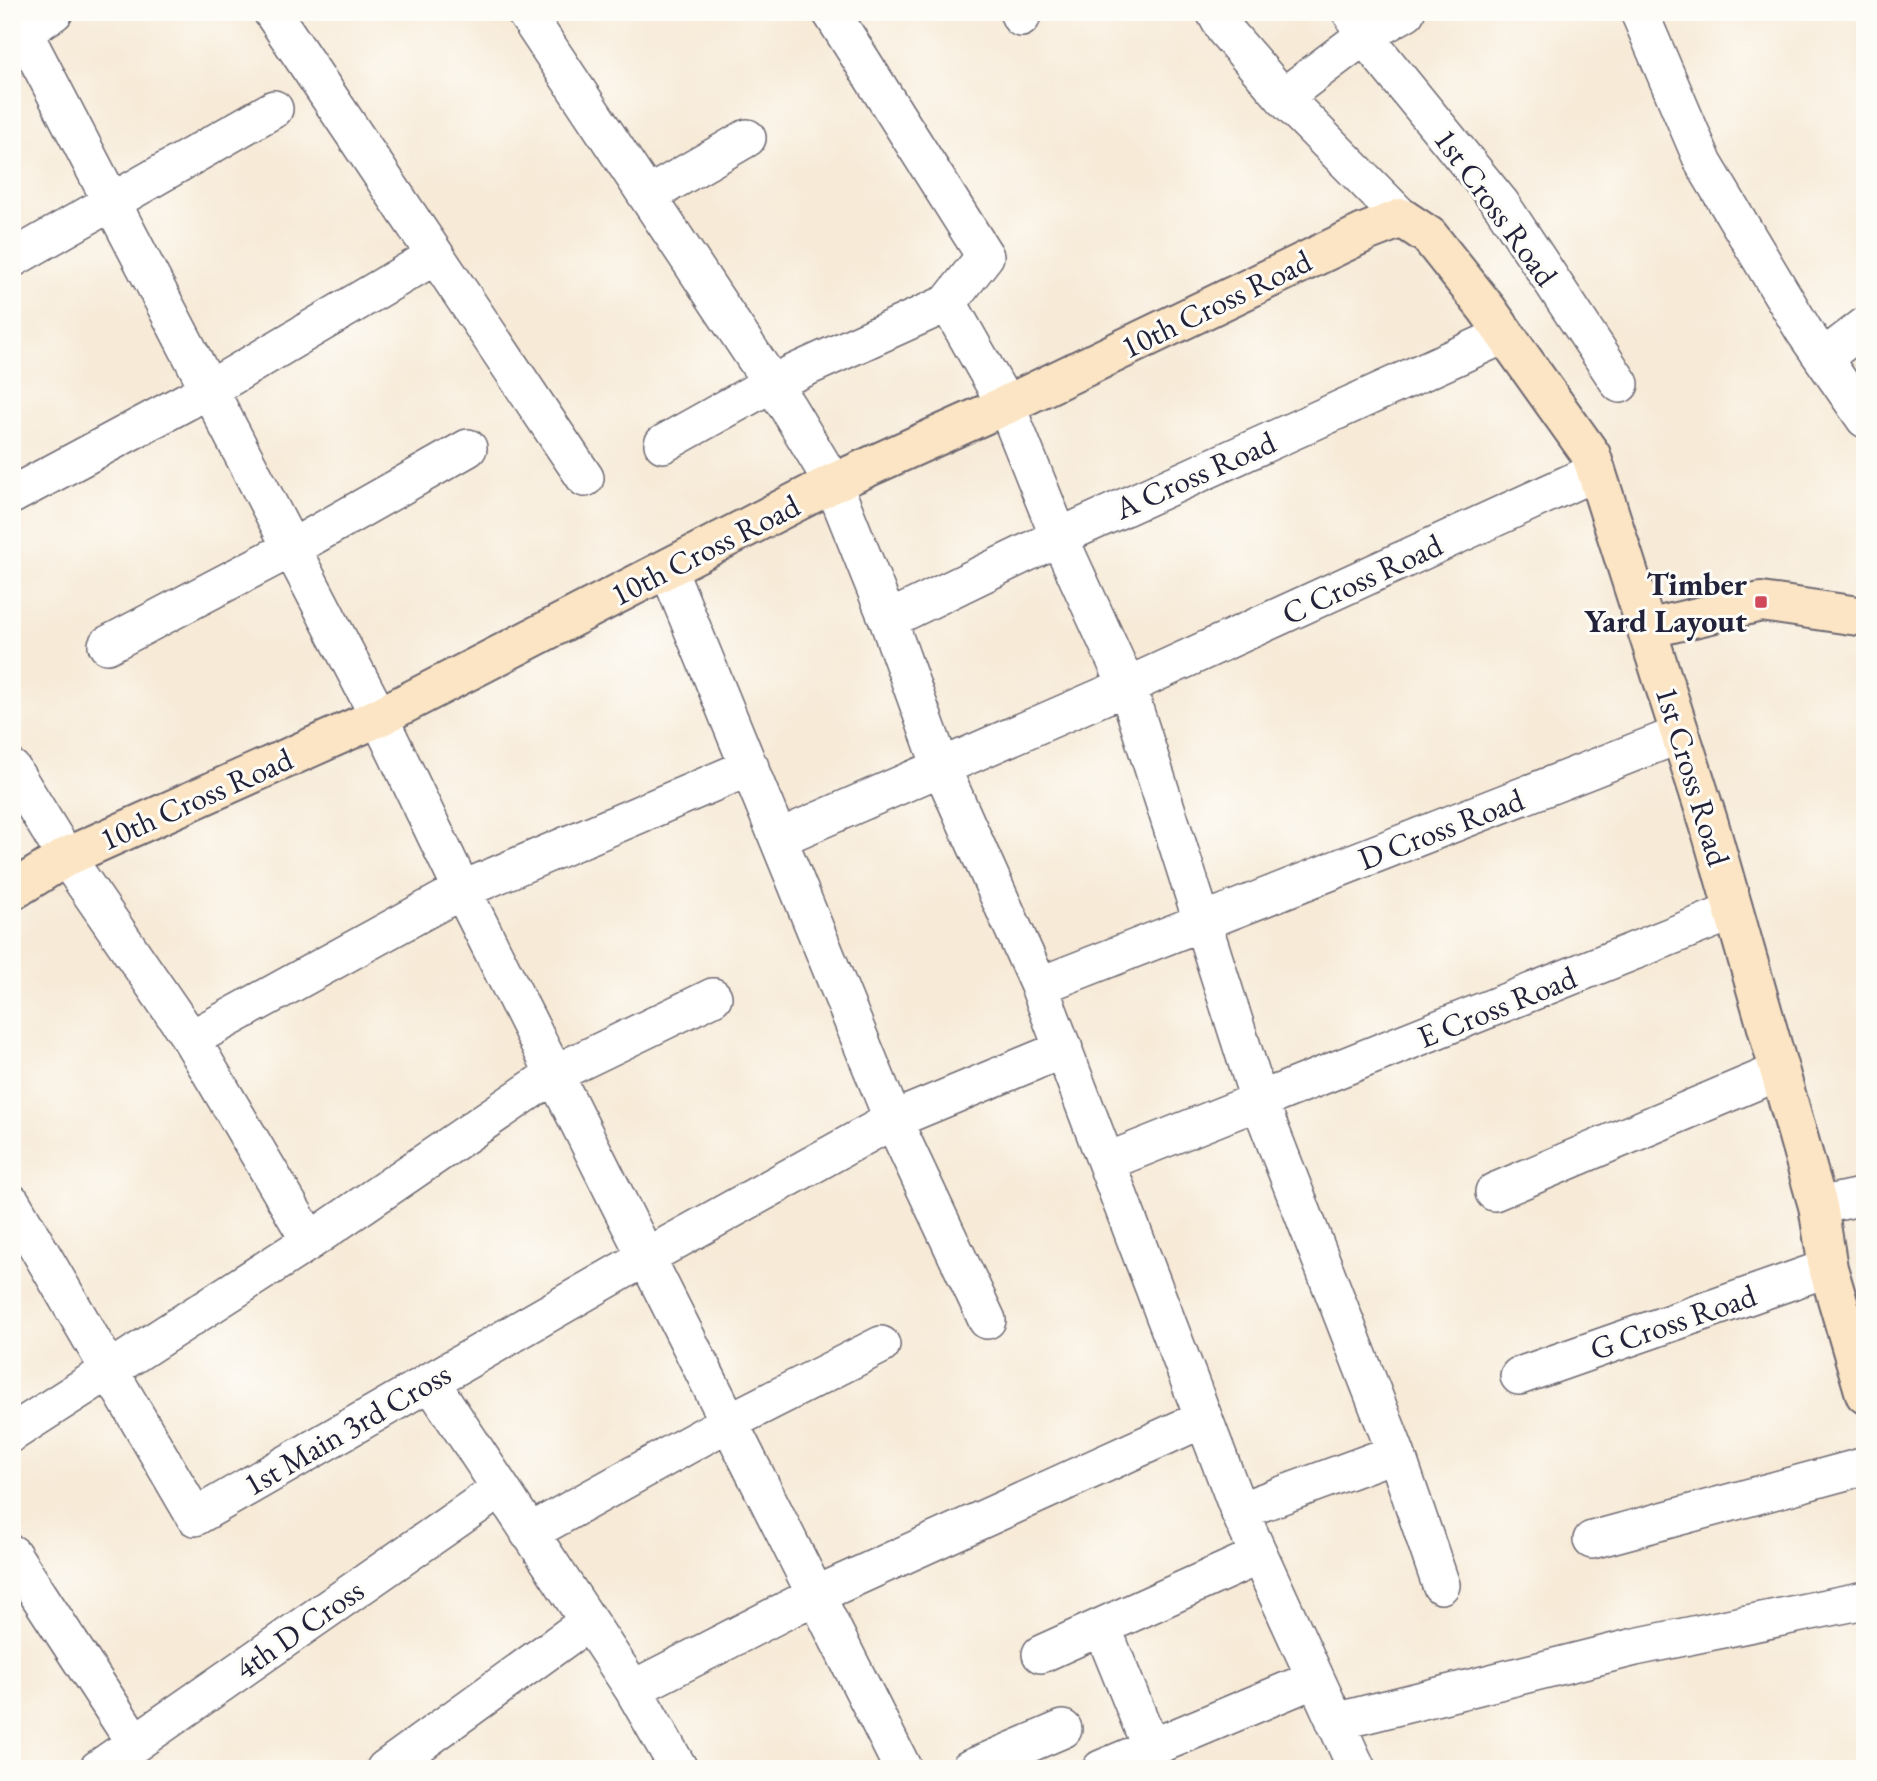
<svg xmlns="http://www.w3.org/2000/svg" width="1877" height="1781" font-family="'EB Garamond',serif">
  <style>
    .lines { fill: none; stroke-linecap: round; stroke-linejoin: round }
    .street-casing { stroke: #6d6872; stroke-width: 40 }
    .secondary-casing { stroke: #6d6872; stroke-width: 42 }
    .street { stroke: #fff; stroke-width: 37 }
    .secondary { stroke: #fce5c4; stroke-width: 38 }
    .poi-dot { fill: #d1495b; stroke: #fdfcf7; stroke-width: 2.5 }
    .labels { text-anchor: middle; stroke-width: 6; stroke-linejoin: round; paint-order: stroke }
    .street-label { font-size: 32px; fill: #22223b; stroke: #fdfcf7 }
    .poi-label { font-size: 32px; font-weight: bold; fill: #22223b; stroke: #fdfcf7; text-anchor: end }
  </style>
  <rect width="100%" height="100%" fill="#fdfcf7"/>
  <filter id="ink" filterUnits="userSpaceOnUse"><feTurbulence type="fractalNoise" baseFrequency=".0143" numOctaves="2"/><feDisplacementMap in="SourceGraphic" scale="14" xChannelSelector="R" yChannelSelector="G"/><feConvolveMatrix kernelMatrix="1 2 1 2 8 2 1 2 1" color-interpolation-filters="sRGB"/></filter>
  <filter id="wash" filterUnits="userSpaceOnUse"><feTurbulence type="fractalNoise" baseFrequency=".00686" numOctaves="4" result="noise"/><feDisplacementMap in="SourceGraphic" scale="28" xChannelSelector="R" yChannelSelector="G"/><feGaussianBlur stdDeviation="1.57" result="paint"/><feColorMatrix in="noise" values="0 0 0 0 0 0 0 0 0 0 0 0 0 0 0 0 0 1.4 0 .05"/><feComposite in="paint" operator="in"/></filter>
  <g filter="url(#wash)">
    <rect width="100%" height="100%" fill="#f7ead7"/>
  </g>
  <g filter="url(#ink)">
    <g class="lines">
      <g class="street-casing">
        <path id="street" d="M13,12L379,717L462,890L903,1769
          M272,12L585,478
          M525,12L788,408L833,483L888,620L941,767L1039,986
          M831,12L985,256L948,303L1006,405L1059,537L1127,686L1260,1103L1396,1453L1239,1511L1039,986L1681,734
          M1018,12L1021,18
          M1215,12L1225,30L1283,97
          M1351,12L1364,36L1283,97L1402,218
          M1406,12L1364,36L1501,204L1620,384
          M1639,12L1704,164L1804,331L1865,419
          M12,40L54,12
          M647,196L747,138
          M12,259L274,109
          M1823,358L1865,326
          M663,444L772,383L948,303
          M12,495L208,390L433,257
          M668,569L893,1120L987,1320
          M888,620L1059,537L1504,335
          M107,645L290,549L468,448
          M12,769L66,857L191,1039L310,1241
          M779,838L1127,686L1597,471
          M191,1039L462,890L750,767
          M1106,1162L1734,911
          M1494,1192L1780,1071
          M12,1203L195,1517L646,1257L893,1120L1064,1049
          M1818,1206L1865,1196
          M1519,1376L1828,1268
          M430,1381L633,1689L679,1769
          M12,1433L310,1241L554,1074L713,997
          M1396,1453L1441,1585
          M1239,1511L1357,1769
          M529,1533L729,1422L881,1345
          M1592,1540L1865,1466
          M12,1554L135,1743
          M1102,1627L1151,1748
          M1041,1654L1258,1556
          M633,1689L816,1595L1203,1419
          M1335,1722L1635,1647L1865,1600
          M98,1769L500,1489
          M385,1769L588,1622
          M969,1769L1063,1729
          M1101,1769L1315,1679"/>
      </g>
      <g class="secondary-casing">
        <path id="secondary" d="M1647,629L1761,602L1865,617
          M12,891L66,857L379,717L833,483L1006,405L1366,232L1402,218L1429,236L1487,309L1591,455L1709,824L1818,1206L1828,1268L1865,1394"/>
      </g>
      <use href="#street" class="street"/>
      <use href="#secondary" class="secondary"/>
    </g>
  </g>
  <rect class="poi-dot" x="1754" y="595" width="14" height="14" rx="3.5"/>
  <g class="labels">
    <g class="street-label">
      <text transform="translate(1496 207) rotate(54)" y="11">1st Cross Road</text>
      <text transform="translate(1216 304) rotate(-26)" y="11">10th Cross Road</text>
      <text transform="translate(1195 475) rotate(-24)" y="11">A Cross Road</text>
      <text transform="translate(705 550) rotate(-27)" y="11">10th Cross Road</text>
      <text transform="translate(1362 579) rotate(-25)" y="11">C Cross Road</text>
      <text transform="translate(1693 776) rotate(73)" y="11">1st Cross Road</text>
      <text transform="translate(196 799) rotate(-24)" y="11">10th Cross Road</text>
      <text transform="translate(1441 829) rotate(-21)" y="11">D Cross Road</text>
      <text transform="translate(1497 1007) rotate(-22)" y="11">E Cross Road</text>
      <text transform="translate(1673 1322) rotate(-19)" y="11">G Cross Road</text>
      <text transform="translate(347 1429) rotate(-30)" y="11">1st Main 3rd Cross</text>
      <text transform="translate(299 1629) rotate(-35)" y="11">4th D Cross</text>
    </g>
    <g class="poi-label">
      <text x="1747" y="595">Timber<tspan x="1747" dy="37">Yard Layout</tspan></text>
    </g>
  </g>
  <rect width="1877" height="1781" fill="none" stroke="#fdfcf7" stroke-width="42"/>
</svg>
